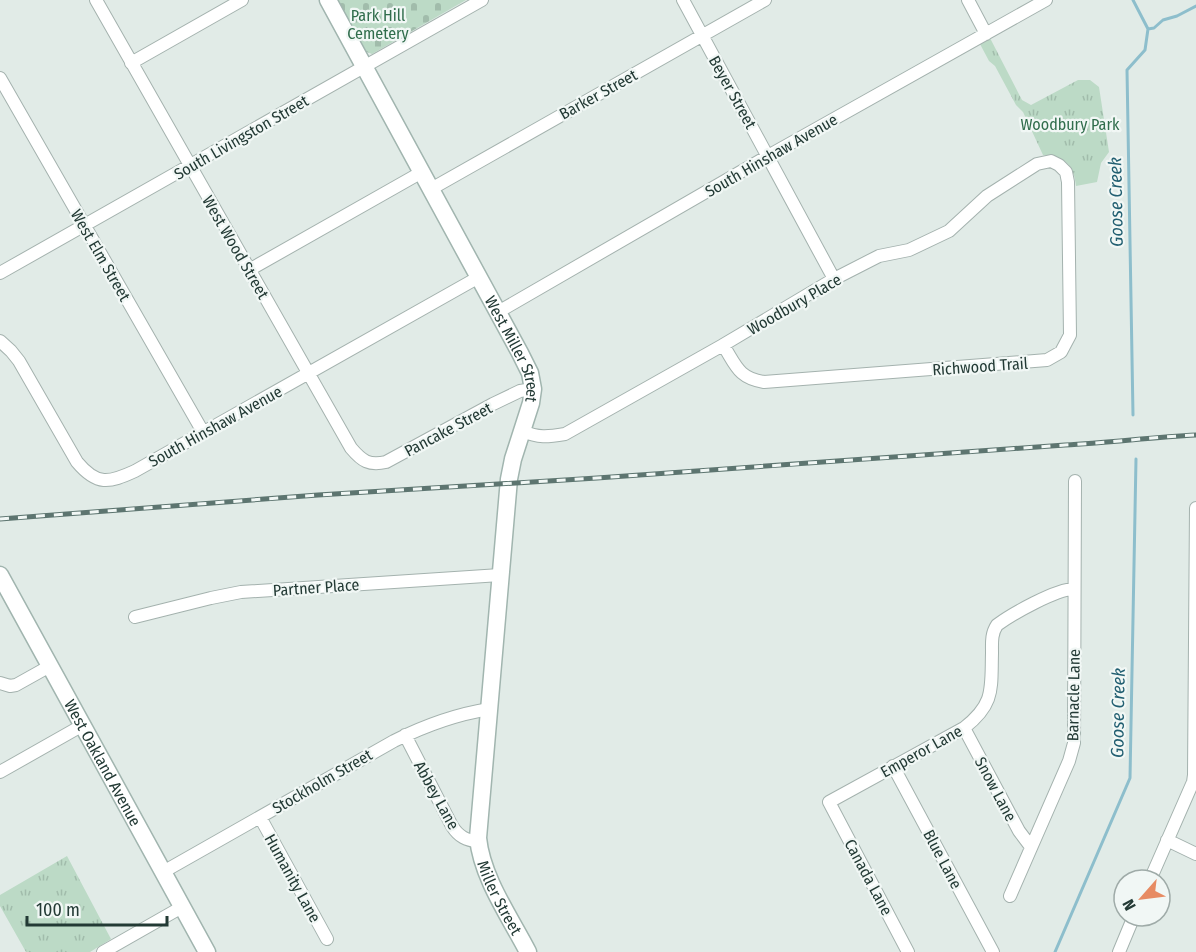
<svg xmlns="http://www.w3.org/2000/svg" width="1196" height="952" font-family="'Fira Sans Condensed',sans-serif">
  <style>
    .cemetery { fill: url(#cemetery-stones) }
    .park { fill: url(#park-tufts) }
    .lines { fill: none; stroke-linecap: round; stroke-linejoin: round }
    .stream { stroke: #8dbecc; stroke-width: 3 }
    .street-casing { stroke: #a4b2ae; stroke-width: 14 }
    .secondary-casing { stroke: #a1b5af; stroke-width: 19 }
    .street { stroke: #fff; stroke-width: 12 }
    .secondary { stroke: #fff; stroke-width: 16 }
    .rail-casing { stroke: #5d7570; stroke-width: 5 }
    .rail { stroke: #f1f7f5; stroke-width: 3; stroke-dasharray: 9; stroke-linecap: butt }
    .labels { text-anchor: middle; stroke-width: 4.5; stroke-linejoin: round; paint-order: stroke }
    .park-label { font-size: 16px; fill: #306d4c; stroke: #f1f7f5 }
    .street-label { font-size: 16px; fill: #233a35; stroke: #f1f7f5 }
    .water-label { font-size: 18px; font-style: italic; fill: #225f71; stroke: #f1f7f5 }
  </style>
  <defs>
    <pattern id="cemetery-stones" width="16" height="16" patternUnits="userSpaceOnUse" patternTransform="scale(1.5)"><rect width="16" height="16" fill="#bcdac6"/><path d="M2 7V4a2 2 0 0 1 4 0v3zM10 15v-3a2 2 0 0 1 4 0v3z" fill="#a1bcab"/></pattern>
    <pattern id="park-tufts" width="24" height="20" patternUnits="userSpaceOnUse" patternTransform="scale(1.5)"><rect width="24" height="20" fill="#bcdac6"/><path d="M3 7l-1-3M5 7V3M7 7l1-3M15 17l-1-3M17 17v-4M19 17l1-3" fill="none" stroke="#a1bcab"/></pattern>
  </defs>
  <rect width="100%" height="100%" fill="#e1ebe7"/>
  <path class="cemetery" d="M337,0H466L372,54L364,51Z"/>
  <path class="park" d="M990,38L1022,100L1031,105L1078,80H1090L1099,87L1109,152L1101,163L1097,182L1076,186C1074,164 1064,156 1043,155L1023,112L1016,105L995,66L989,61L980,44Z
    M67,856L111,939L90,952H26L0,906V895Z"/>
  <g class="lines">
    <path class="stream" d="M1133,0L1148,29L1145,50L1127,70L1133,415
      M1148,29L1154,28L1163,20L1177,16L1196,6
      M1055,952L1130,778L1136,459"/>
    <g class="street-casing">
      <path id="street" d="M96,0L351,448C362,461 369,466 386,462L493,404L520,391L533,389
        M683,0L834,279
        M968,0L986,34
        M131,63L242,0
        M0,78L203,432
        M431,189L765,0
        M249,270L422,172
        M0,273L482,0
        M498,312L768,156L1046,0
        M0,341L11,351L19,361L77,462C97,486 109,483 135,471L479,277
        M522,431C539,438 547,437 565,434L723,345L834,279L879,256L909,250L949,231L987,196L1037,164L1051,161L1059,165L1066,172L1068,182L1070,335L1061,352L1047,360L764,382C738,378 736,365 723,345
        M135,617L211,598L241,592L500,575
        M0,683L10,686L16,685L50,666
        M964,728L1019,831L1031,847
        M405,735L452,826C459,837 466,840 479,842
        M893,766L993,952
        M0,772L83,725
        M260,817L327,939
        M1167,840L1196,854
        M163,872L394,741C424,726 457,714 490,709
        M1150,880L1193,782L1194,775L1196,508
        M1010,896L1069,761L1074,743L1075,481
        M103,952L182,907
        M908,952L829,802L964,728C995,704 991,689 992,653C992,643 991,634 997,625C1012,614 1056,589 1074,589
        M1119,952L1134,916"/>
    </g>
    <g class="secondary-casing">
      <g id="secondary">
        <path id="s1" d="M328,0L520,353L530,373L533,389L531,403L513,459L509,479L478,838C482,878 510,917 528,952"/>
        <path id="s2" d="M0,575L207,952"/>
      </g>
    </g>
    <use href="#street" class="street"/>
    <use href="#secondary" class="secondary"/>
    <g class="rail-casing">
      <path id="rail" d="M0,519L318,495L597,478L1065,445C1109,443 1152,437 1196,435"/>
    </g>
    <use href="#rail" class="rail"/>
  </g>
  <g class="labels">
    <g class="park-label">
      <text x="378" y="21">Park Hill<tspan x="378" dy="18">Cemetery</tspan></text>
      <text x="1070" y="130">Woodbury Park</text>
    </g>
    <g class="street-label">
      <text transform="translate(733 92) rotate(61)" y="6">Beyer Street</text>
      <text transform="translate(598 94) rotate(-29)" y="6">Barker Street</text>
      <text transform="translate(241 137) rotate(-30)" y="6">South Livingston Street</text>
      <text transform="translate(771 155) rotate(-30)" y="6">South Hinshaw Avenue</text>
      <text transform="translate(236 247) rotate(60)" y="6">West Wood Street</text>
      <text transform="translate(101 255) rotate(60)" y="6">West Elm Street</text>
      <text transform="translate(794 304) rotate(-30)" y="6">Woodbury Place</text>
      <text dy="6" stroke="none"><textPath href="#s1" startOffset="396">West Miller Street</textPath></text>
      <text transform="translate(980 366) rotate(-4)" y="6">Richwood Trail</text>
      <text transform="translate(215 426) rotate(-29)" y="6">South Hinshaw Avenue</text>
      <text transform="translate(448 429) rotate(-28)" y="6">Pancake Street</text>
      <text transform="translate(316 587) rotate(-4)" y="6">Partner Place</text>
      <text transform="translate(1073 695) rotate(-89)" y="6">Barnacle Lane</text>
      <text transform="translate(921 751) rotate(-29)" y="6">Emperor Lane</text>
      <text dy="6" stroke="none"><textPath href="#s2" startOffset="214">West Oakland Avenue</textPath></text>
      <text transform="translate(322 781) rotate(-30)" y="6">Stockholm Street</text>
      <text transform="translate(996 789) rotate(62)" y="6">Snow Lane</text>
      <text transform="translate(437 795) rotate(61)" y="6">Abbey Lane</text>
      <text transform="translate(943 859) rotate(62)" y="6">Blue Lane</text>
      <text transform="translate(869 877) rotate(62)" y="6">Canada Lane</text>
      <text transform="translate(293 878) rotate(61)" y="6">Humanity Lane</text>
      <text dy="6" stroke="none"><textPath href="#s1" startOffset="958">Miller Street</textPath></text>
    </g>
    <g class="water-label">
      <text transform="translate(1116 202) rotate(-91)" y="6">Goose Creek</text>
      <text transform="translate(1118 713) rotate(-89)" y="6">Goose Creek</text>
    </g>
  </g>
  <g transform="translate(1142 898) rotate(242)"><circle r="28" fill="#f1f7f5" stroke="#9faba8" stroke-width="1.5"/>
  <path d="M0-4.5L10 22L0 15L-10 22Z" fill="#e78b63"/>
  <text y="-9" font-size="16" font-weight="bold" text-anchor="middle" fill="#233a35">N</text>
  </g>
  <path d="M27 916v9h140v-9" fill="none" stroke="#233a35" stroke-width="3"/>
  <text x="36" y="916" font-size="18" fill="#233a35" stroke="#f1f7f5" stroke-width="4.5" paint-order="stroke">100 m</text>
</svg>
